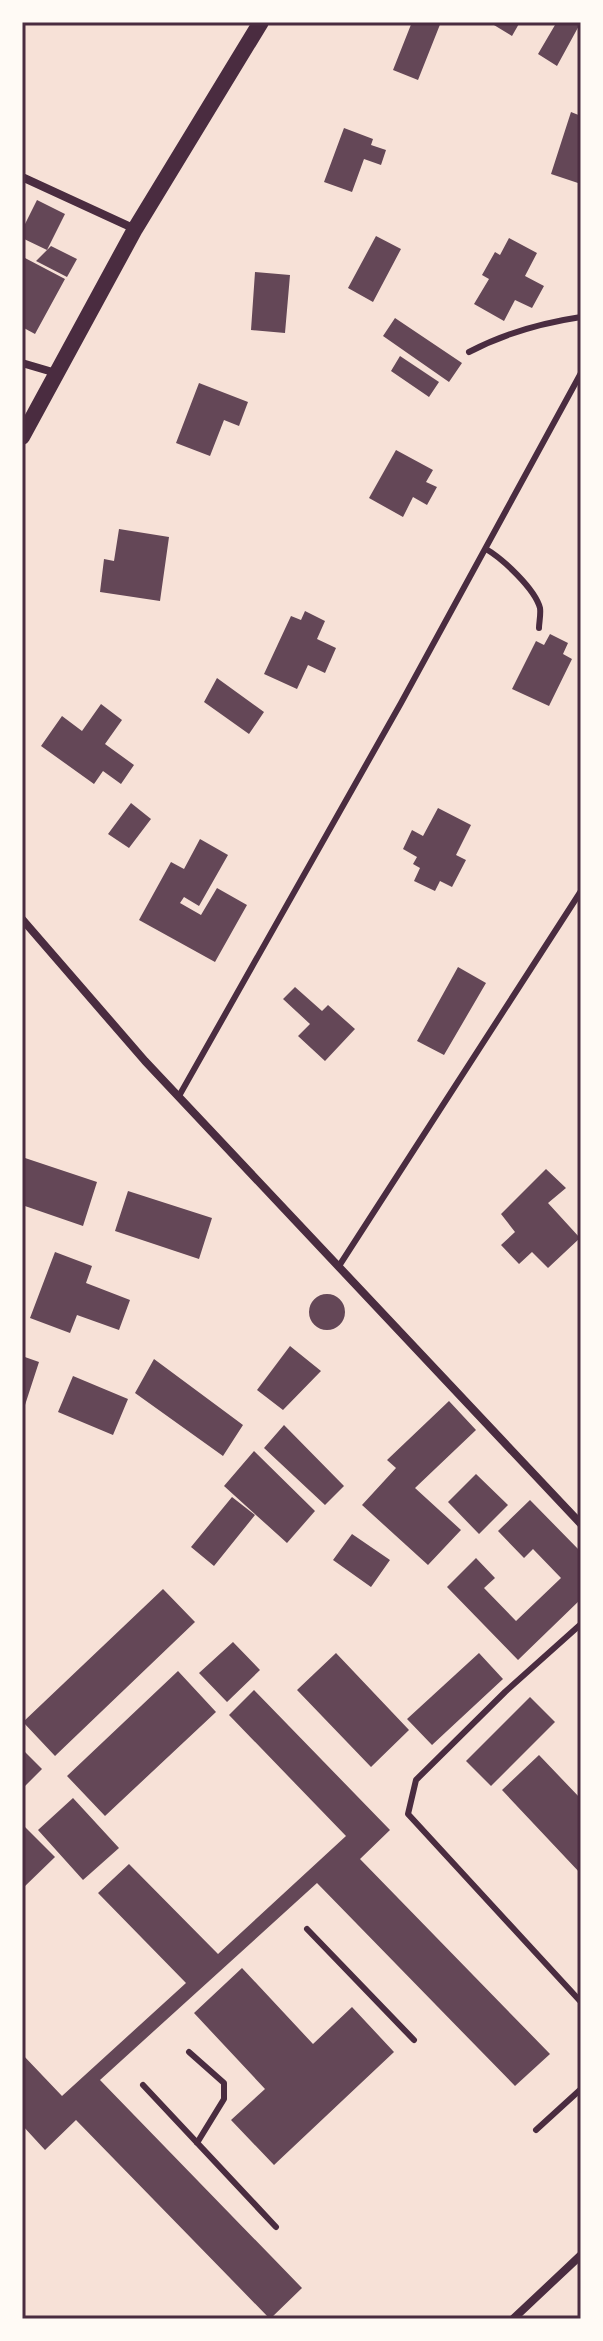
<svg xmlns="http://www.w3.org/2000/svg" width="603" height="2341" font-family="'IBM Plex Sans',sans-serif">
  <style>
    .building { fill: #644757 }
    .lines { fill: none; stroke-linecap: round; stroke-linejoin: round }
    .service { stroke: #4a2c40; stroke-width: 6 }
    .minor { stroke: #4a2c40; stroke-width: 8 }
    .secondary { stroke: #4a2c40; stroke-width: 16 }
    .neatline { fill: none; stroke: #4a2c40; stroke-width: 3 }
  </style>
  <rect width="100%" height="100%" fill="#f7e1d7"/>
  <path class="building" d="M412,22H441L418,80L393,70Z
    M489,22H520L512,36Z
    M551,22H581L557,66L538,54L555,25Z
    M571,112L581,116V184L551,174Z
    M344,128L373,139L371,145L386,150L381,165L364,159L352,192L324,182Z
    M37,200L65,214L47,250L22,238V230Z
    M376,236L401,249L373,302L348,288Z
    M509,238L537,253L525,276L544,286L532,308L515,300L504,321L474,304L489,279L482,275L495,252L500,255Z
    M51,246L77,259L67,277L36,261Z
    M25,258L65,279L35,334L22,327V263Z
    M255,272L290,275L285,333L251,330Z
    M395,318L462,363L449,382L383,336Z
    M400,356L439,382L429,397L391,371Z
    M199,383L248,402L239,426L224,420L210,456L176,443Z
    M396,450L433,470L426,482L437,487L427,505L413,497L403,517L369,498Z
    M119,529L169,537L160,601L100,592L104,559L114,561Z
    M305,611L325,621L317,639L336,648L325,673L308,665L297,689L264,674L291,616L301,620Z
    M550,634L568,643L563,654L572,659L549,706L512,689L536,641L544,645Z
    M217,678L264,712L249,734L204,702Z
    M101,704L122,720L105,744L134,765L121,784L103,771L94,784L41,746L62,716L82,731Z
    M131,803L151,819L129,848L108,834Z
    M438,808L471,825L456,855L466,860L452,887L440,881L435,891L414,881L420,868L413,864L417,857L403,849L412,830L423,836Z
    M200,839L228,855L199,906L184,897L180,903L201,915L217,888L247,905L215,962L139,920L171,862L184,869Z
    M458,967L486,983L444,1055L417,1041Z
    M295,987L322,1011L328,1005L355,1029L325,1061L298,1036L310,1024L283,999Z
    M22,1157L97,1182L83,1226L22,1205Z
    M546,1169L566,1188L548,1203L580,1238L548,1268L532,1252L519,1264L501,1245L515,1232L501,1214Z
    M128,1191L212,1218L199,1259L115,1231Z
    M55,1252L92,1266L86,1283L130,1300L119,1330L77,1315L70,1333L30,1318Z
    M309 1312a18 18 0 1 1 36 0a18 18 0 1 1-36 0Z
    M290,1346L321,1371L283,1410L257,1390Z
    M22,1356L39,1362L25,1405L22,1404Z
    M154,1359L243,1425L223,1456L135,1393Z
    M73,1376L128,1399L113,1435L58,1412Z
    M449,1401L476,1430L415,1488L461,1530L428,1565L362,1505L396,1468L387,1460Z
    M284,1425L344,1486L325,1505L264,1448Z
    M254,1451L315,1511L287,1543L224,1486Z
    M476,1474L508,1505L479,1534L448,1502Z
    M232,1497L255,1515L214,1566L191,1547Z
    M530,1500L581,1552V1599L518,1660L447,1587L476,1558L495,1578L484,1588L516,1621L561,1578L533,1549L524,1558L498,1531Z
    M352,1534L390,1560L371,1587L333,1560Z
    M163,1589L195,1622L55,1756L23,1722Z
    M233,1642L260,1670L227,1702L199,1673Z
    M336,1653L409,1730L371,1767L297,1690Z
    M479,1653L503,1679L432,1745L407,1719Z
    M178,1671L216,1712L105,1816L67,1776Z
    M254,1690L390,1830L360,1859L550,2054L515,2086L317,1883L100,2080L302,2288L270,2319L76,2120L45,2150L22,2125V2054L62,2096L186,1983L98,1893L129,1864L218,1954L346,1836L229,1715Z
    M530,1697L555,1722L491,1786L466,1761Z
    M22,1749L42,1769L22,1789Z
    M539,1755L581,1799V1874L502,1790Z
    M73,1798L119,1848L83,1880L38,1830Z
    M22,1824L55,1857L22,1889Z
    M242,1968L313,2044L352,2007L394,2052L274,2165L231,2120L265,2089L194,2013Z"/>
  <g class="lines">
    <path class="service" d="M469,352C505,333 541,323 581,317
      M486,549C503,559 535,589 540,608C541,614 539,623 539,628
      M179,1096L401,703L581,373
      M339,1266L581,891
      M581,1624L505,1692L416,1780L408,1814L581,2002
      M307,1929L414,2040
      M189,2052L224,2083V2099L197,2143
      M143,2085L276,2227
      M536,2130L581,2089"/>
    <path class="minor" d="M22,177L135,229
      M22,363L56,373
      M22,919L145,1061L581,1524
      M513,2319L581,2255"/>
    <path class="secondary" d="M22,437L135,229L261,22"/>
  </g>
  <rect width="603" height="2341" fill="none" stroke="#fffaf5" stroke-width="48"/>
  <rect x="24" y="24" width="555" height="2293" class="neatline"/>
</svg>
